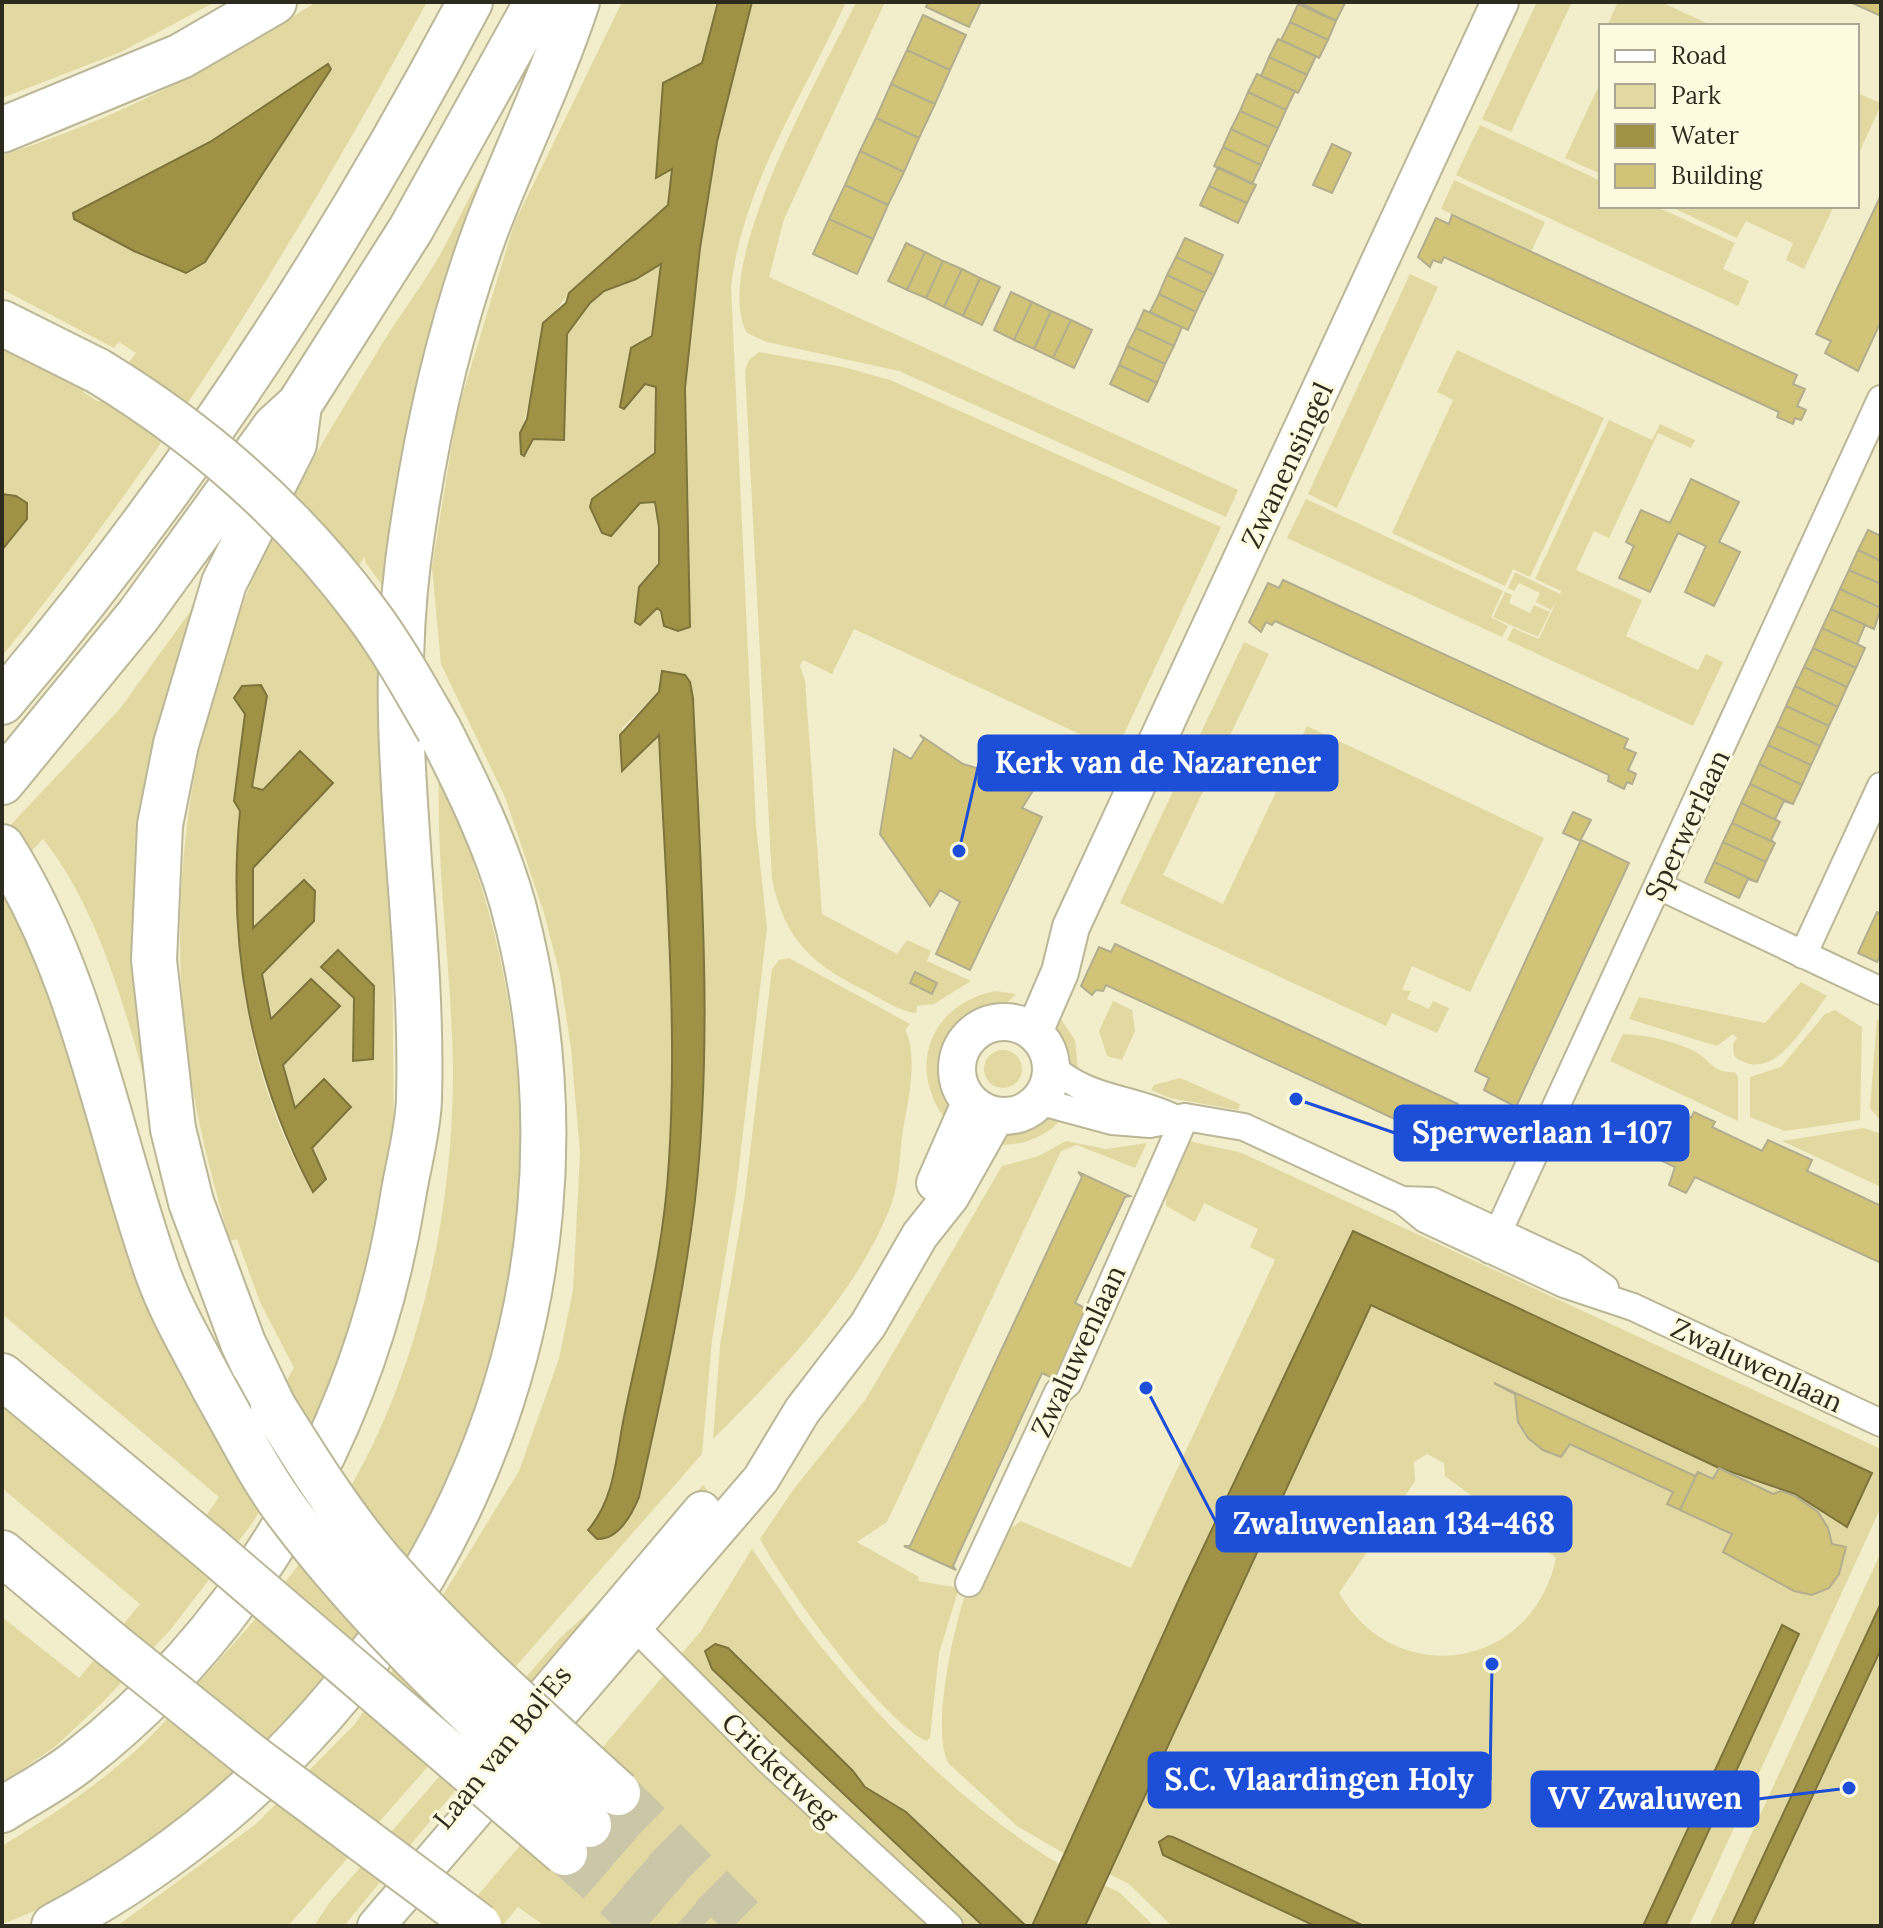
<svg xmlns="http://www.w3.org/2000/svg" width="1883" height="1928" font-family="Lora,serif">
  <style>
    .green { fill: #e2d9a2; fill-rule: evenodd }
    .water { fill: #9f9247; stroke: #7d733b; stroke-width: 2 }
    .building { fill: #d1c478; stroke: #b2ad8d; stroke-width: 2 }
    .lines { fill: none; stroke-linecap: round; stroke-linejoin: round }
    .highway-tunnel { stroke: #cbc6a8; stroke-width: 44; stroke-dasharray: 44 22; stroke-linecap: butt }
    .street-casing { stroke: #bbb696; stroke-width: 30 }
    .secondary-casing { stroke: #bbb696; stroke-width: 40 }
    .highway-casing { stroke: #bbb696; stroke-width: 48 }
    .street { stroke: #fff; stroke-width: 26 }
    .secondary { stroke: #fff; stroke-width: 36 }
    .highway { stroke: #fff; stroke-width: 44 }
    .highway-bridge-casing { stroke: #bbb696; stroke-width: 48; stroke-linecap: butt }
    .highway-bridge { stroke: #fff; stroke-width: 44 }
    .labels { text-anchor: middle; stroke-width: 6; stroke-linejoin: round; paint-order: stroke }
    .street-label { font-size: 28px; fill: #2d2b1e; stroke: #fefadf }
    .leader { fill: none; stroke: #1d4ed8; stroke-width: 3 }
    .callout-dot { fill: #1d4ed8; stroke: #fefadf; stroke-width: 3 }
    .callout { fill: #1d4ed8; stroke: #1d4ed8; stroke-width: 3 }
    .callout-label { font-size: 30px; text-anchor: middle; font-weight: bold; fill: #fff }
  </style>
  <rect width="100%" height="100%" fill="#f2edcb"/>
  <path class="green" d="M2,2H215L121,52L2,98Z
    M316,2H427C302,230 167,454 2,656V550L27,519L26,503L2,494V340L86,387L83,392L99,402L136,353L119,342L114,348L2,289V155C115,120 217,66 316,2ZM329,65L331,69L205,262L187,273L134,251L75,219L210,142Z
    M622,2H718L702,63L678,74L656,177L673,168L668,205L569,293L541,330L539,356L523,427L527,453L533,439L564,440L567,334L590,303L604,291L636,279L661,263L652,336L624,409L645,384L656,387L655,453L607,536L614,533L640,503L655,502L659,527V564L642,582L655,609L661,611L664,626L690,627L685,388L700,248L717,142L749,8L752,2H846C804,95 743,184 731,287L756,825L767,928L736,1192L712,1340L702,1454L288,1926H117L256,1824L354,1725L421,1631L519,1471L559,1359L573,1290L580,1153L571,1049L560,975L544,913L505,797L441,664L432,567L457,413L514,224ZM663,671L685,675L690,682L693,698C699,864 714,1034 695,1200C684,1300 661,1399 639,1497L630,1517L588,1530C615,1498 616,1456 624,1417C642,1329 664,1250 669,1160C677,1019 665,876 659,735L625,770L622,728L659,692Z
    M856,2H885L784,219L769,277L1238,490L1226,517L899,371L767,342L747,333C709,265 824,70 856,2Z
    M1537,2H1572L1511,132L1482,119Z
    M1618,2H1661L1713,26H1612L1608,24Z
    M1601,81V174L1565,158Z
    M531,88L390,520L399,608L365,562V556L334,605L397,699L392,908L394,1160L381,1234L322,1414L251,1525L171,1629L105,1700L56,1746L2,1783V1617L79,1678L140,1604L2,1488V1399L182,1550L219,1497L2,1314V882L43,947L194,1386L265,1417L294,1368L260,1302L237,1239L230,1241C216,1193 203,1145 194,1096C164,932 183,747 247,593C284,502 336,420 387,336C408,303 433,271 450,236C474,186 503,137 531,88ZM261,685L267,696L252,787L263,791L333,783L253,868V928L304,880L315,891L314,921L262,974L295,1109L325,1179L313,1192C246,1084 228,935 240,810L234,801L245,714ZM374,986L373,1058L353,1061L354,998Z
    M1857,93L1878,102L1881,96V105L1857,157Z
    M1480,125L1601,181V206H1655L1735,243L1723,269L1749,281L1738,306L1456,175Z
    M1454,180L1545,222L1531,252L1441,209Z
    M1669,206H1834L1804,269L1786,260L1793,243L1746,221L1737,238Z
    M1410,274L1438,287L1337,508L1308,494Z
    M1457,350L1604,418L1530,577L1513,569L1505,586L1392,533L1453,400L1437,392Z
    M759,352L843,367L890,380L1221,527L1116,751L854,629L832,674L803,660L800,666L805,680L822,914L897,954L907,940L931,951L927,961L971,981L934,1004L917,1006L916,1013C900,1011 884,1001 870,993C814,966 785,942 772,879L745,370L749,360Z
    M1609,420L1652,440L1660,424L1695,440L1691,448L1658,433L1609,538L1594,531L1576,570L1642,600L1626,636L1698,670L1706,654L1723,662L1693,726L1507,640L1513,628L1539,639L1557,600L1551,610L1536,602L1540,593L1519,583L1514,591L1508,588L1515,572L1560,594L1561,591L1535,579Z
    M1306,499L1503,591L1491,617L1508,626L1502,637L1287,538Z
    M213,580L193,641L158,1128C132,1034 104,915 43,839L2,881V834L119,710Z
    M1505,592L1512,595L1509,603L1530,613L1534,605L1550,612L1538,637L1493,617Z
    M1244,642L1269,654L1163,875L1223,904L1307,726L1544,838L1470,992L1412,966L1402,990L1411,991L1407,999L1429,1009L1433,1001L1449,1008L1437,1033L1392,1013L1386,1026L1120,903Z
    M439,774C593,1119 526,1484 256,1750C185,1820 97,1890 2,1924V1846C48,1818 92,1789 133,1753C161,1729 184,1698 209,1671C273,1602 335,1525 375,1440C428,1327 453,1196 453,1071C452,972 436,873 439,774Z
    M789,958L910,1024L905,1030C917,1049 910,1096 905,1118C899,1148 901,1181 890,1208C854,1298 780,1372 713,1439L720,1346L744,1202L772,969L779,960Z
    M1801,982L1827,996C1806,1022 1773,1088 1734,1056L1733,1044L1737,1038L1733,1034L1717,1046L1629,1019L1639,997L1765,1023Z
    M996,991L1016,994C1002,1012 979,1012 962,1028C931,1056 958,1092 950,1125C905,1073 927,1004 996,991Z
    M1113,1001L1132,1010L1135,1031L1122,1060L1107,1056L1099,1031Z
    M1835,1010L1862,1027L1860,1120L1785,1131L1750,1117V1077L1781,1067L1825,1014Z
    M1056,1012L1075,1040L1079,1077C1060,1057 1049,1041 1056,1012Z
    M1877,1019L1881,1021V1121L1870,1108Z
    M1623,1034C1646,1035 1670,1040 1692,1050C1710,1058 1712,1074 1735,1072L1738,1077V1121L1610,1061Z
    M984 1069a19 19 0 1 1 38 0a19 19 0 1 1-38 0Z
    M1180,1078L1240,1104L1238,1110L1170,1098L1151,1090L1154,1085Z
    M1054,1116L1061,1120C1042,1140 1019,1146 992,1145C1005,1125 1030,1117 1054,1116Z
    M1864,1128L1881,1134V1187L1782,1141Z
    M1066,1141L1106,1149L1147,1143L1135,1168L1077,1145L1061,1151L887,1522L857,1542L919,1577L918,1581L959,1588L939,1653L930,1738L926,1741C878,1716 787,1589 760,1539L793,1490L866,1399L1002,1166L1039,1156Z
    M1189,1141L1242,1153L1881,1449V1507L1689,1926H1665L1799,1634L1782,1625L1643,1926H1364L1173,1837L1163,1855L1315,1926H1172L1129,1884L1109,1874L1371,1305L1717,1467L1795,1494L1846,1527L1872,1473L1353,1231L1186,1584L1065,1854L1017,1826L949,1764C930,1732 954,1627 966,1592L978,1595L1006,1532L1021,1521L1131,1568L1275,1260L1250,1247L1258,1229L1204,1203L1195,1222L1166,1206V1188ZM1427,1454L1444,1463L1445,1476L1556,1558C1533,1669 1396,1692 1339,1593L1415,1481L1414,1462Z
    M703,1485L707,1490L578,1641L344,1926H314L330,1902L560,1638L606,1596Z
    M752,1549C772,1577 790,1607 811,1634C880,1722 965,1808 1061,1865L1032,1926H1026L906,1812L865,1786L853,1771L728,1648L715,1644L712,1669L983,1926H545L518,1907L502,1926H452L701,1631Z
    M1881,1552V1603L1731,1926H1709Z
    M1881,1649V1926H1752Z
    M1104,1885L1119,1892L1154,1926H1085Z"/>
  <path class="water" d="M718,2H752L717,142L700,248L685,388L690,627L678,631L664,626L661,611L657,608L640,625L635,622L639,587L659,564V527L655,502L640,503L611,536L602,533L590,507L592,499L655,453L656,387L645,384L624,409L620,407L631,348L652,336L661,264L636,279L604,291L590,303L567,334L564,440L533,439L524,456L521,454L520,433L527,419L543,323L566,303L569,293L668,205L672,169L656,178L663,83L702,63Z
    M328,64L331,69L205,262L186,273L134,251L74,219L73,213L210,142Z
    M2,494L16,496L27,503V519L2,550Z
    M662,671L685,675L690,682L693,698C700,864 714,1034 695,1200C683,1300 661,1399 639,1497C632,1514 619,1540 597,1539L588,1530C615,1499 616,1456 624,1417C642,1329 664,1252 669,1160C678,1019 665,876 659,735L622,771L620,735L659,692Z
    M261,685L267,696L252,787L263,790L300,751L333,783L253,868V928L304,880L315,891L314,921L262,974L271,1019L311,979L340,1006L283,1065L295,1108L324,1079L351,1107L312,1148L326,1179L313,1192C250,1074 227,944 240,811L234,801L245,714L234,698L242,686Z
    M338,950L374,986L373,1059L353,1061L354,998L321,967Z
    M1353,1231L1872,1473L1847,1527L1795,1494L1717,1467L1371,1305L1085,1926H1032L1186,1584Z
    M1881,1603V1649L1752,1926H1731Z
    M1782,1625L1799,1634L1665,1926H1643Z
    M715,1644L728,1648L853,1771L865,1787L906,1812L1026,1926H983L712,1669L705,1651Z
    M1168,1836L1173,1837L1364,1926H1315L1163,1855L1159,1842Z"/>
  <path class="building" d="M928,2H981L969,27L926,7Z
    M1299,2H1343L1345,3L1336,21Z
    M1850,2H1881V16Z
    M1298,4L1336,21L1328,40L1290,22Z
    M923,15L966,35L950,70L907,50Z
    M1290,22L1328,40L1319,58L1281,40Z
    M1278,39L1316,56L1307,75L1269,57Z
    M907,50L950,70L935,104L891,84Z
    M1269,57L1307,75L1298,93L1261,76Z
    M1257,74L1295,91L1286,110L1248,92Z
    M891,84L935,104L919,138L876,118Z
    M1248,92L1286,110L1278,128L1240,111Z
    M1240,111L1278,128L1269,147L1231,129Z
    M876,118L919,138L904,172L860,151Z
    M1231,129L1269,147L1261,165L1223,147Z
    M1332,144L1351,153L1332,193L1313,185Z
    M1223,147L1261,165L1252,184L1214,166Z
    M860,151L904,172L888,205L845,185Z
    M1218,167L1256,185L1247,203L1209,186Z
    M845,185L888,205L873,239L829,219Z
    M1209,186L1247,203L1238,223L1200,205Z
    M1881,195V321L1858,371L1825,353L1831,341L1816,334Z
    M1452,215L1797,375L1793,384L1805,389L1797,406L1806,410L1801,420L1795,418L1793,424L1777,417L1779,412L1444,257L1441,263L1433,260L1430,267L1418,257L1436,218L1449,224Z
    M829,219L873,239L857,274L813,254Z
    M1185,238L1223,255L1214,275L1176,257Z
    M906,243L925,252L907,290L888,281Z
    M925,252L943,261L926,298L907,290Z
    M1176,257L1214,275L1205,293L1167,275Z
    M943,261L962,269L944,307L926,298Z
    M962,269L980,278L963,316L944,307Z
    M1167,275L1205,293L1196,312L1159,294Z
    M980,278L1000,287L982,325L963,316Z
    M1011,292L1032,302L1014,340L994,330Z
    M1159,294L1196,312L1188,330L1150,312Z
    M1032,302L1051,311L1034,349L1014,340Z
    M1144,310L1182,327L1174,346L1136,328Z
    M1051,311L1071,320L1053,358L1034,349Z
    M1071,320L1092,330L1074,368L1053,358Z
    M1136,328L1174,346L1165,364L1127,346Z
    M1127,346L1165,364L1157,383L1119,365Z
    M1119,365L1157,383L1148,402L1110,384Z
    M1691,479L1739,502L1719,542L1740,552L1714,606L1685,592L1706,546L1678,533L1650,592L1619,578L1634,546L1626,542L1641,510L1670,523Z
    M1868,530L1881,536V561L1858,550Z
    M1858,550L1881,561V584L1849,570Z
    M1849,570L1881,584V608L1840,589Z
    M1283,580L1628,739L1624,748L1636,753L1628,770L1636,774L1632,784L1627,782L1624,789L1608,781L1609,775L1275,621L1272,625L1266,622L1261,632L1249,622L1268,583L1279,588Z
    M1840,589L1881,608L1874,629L1831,609Z
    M1831,609L1874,629L1865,625L1857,644L1865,648L1822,628Z
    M1822,628L1865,648L1856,668L1813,648Z
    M1813,648L1856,668L1847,687L1804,667Z
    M1804,667L1847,687L1838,707L1795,686Z
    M1795,686L1838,707L1829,726L1786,706Z
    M1786,706L1829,726L1820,746L1777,726Z
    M1777,726L1820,746L1811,765L1768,745Z
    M920,735L963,764L1033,785L1034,789L1022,808L1042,817L970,970L936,954L960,902L940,890L930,906L880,834L894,749L911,759L924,739Z
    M1768,745L1811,765L1802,785L1759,764Z
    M1759,764L1802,785L1793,804L1750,784Z
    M1750,784L1793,804L1784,801L1775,819L1780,822L1741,803Z
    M1741,803L1780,822L1771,840L1775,843L1732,823Z
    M1573,812L1591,820L1580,841L1563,833Z
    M1732,823L1775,843L1766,862L1723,842Z
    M1581,840L1629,863L1516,1107L1484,1090L1489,1078L1475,1071Z
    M1723,842L1766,862L1757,882L1714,862Z
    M1714,862L1757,882L1748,879L1739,898L1705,882Z
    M1877,912L1881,914V954L1877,962L1858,953Z
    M1115,944L1458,1104L1455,1112L1467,1118L1459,1135L1467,1138L1463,1149L1458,1147L1455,1154L1438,1146L1440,1140L1106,985L1103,991L1096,990L1092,995L1081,986L1099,947L1111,952Z
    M915,972L937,983L932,994L910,983Z
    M1676,1110L1691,1118L1694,1112L1715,1122L1712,1127L1762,1151L1768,1140L1812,1160L1807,1171L1881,1206V1263L1695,1177L1686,1193L1669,1185L1675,1167L1654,1157Z
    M1078,1172L1130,1196L1125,1197L1075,1303L1089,1310L1057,1380L1042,1373L953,1566L956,1570L904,1546H910L1082,1177Z
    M1494,1383L1695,1476L1698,1472L1680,1510L1667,1504L1673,1492L1570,1444L1561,1457L1543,1450L1528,1438L1518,1422L1515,1394Z
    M1719,1468L1773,1494L1781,1491L1795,1496L1818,1512L1828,1528L1832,1544L1846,1547L1839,1574L1829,1588L1812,1595L1794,1591L1723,1552L1732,1534L1680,1510L1698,1472L1713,1479Z"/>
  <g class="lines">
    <path class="highway-tunnel" d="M618,1793L751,1926
      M589,1825L703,1926
      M565,1853L648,1926"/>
    <g class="street-casing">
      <path id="street" d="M1659,886L1881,991
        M1803,955L1881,786
        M1051,1066C1089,1101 1131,1097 1174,1118
        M1038,1101L1112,1121L1150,1124L1185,1117L1244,1127L1402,1200L1425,1219L1564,1284L1633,1307L1881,1423
        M1402,1200L1432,1201L1574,1267L1605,1288
        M1490,1250L1881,399
        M969,1583L1058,1392L1068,1383L1185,1117
        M621,1613L770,1762L949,1926"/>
    </g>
    <g class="secondary-casing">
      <path id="secondary" d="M957 1069a47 47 0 1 1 94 0a47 47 0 1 1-94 0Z
        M1034,1032L1060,972L1071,927L1500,2
        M935,1183L970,1103
        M513,1733L702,1510
        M376,1926L761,1479L802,1411L868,1325L920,1235L951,1196L996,1116"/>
    </g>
    <g class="highway-casing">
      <path id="highway" d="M2,130L181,56L274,2
        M2,323L98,371
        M2,702C184,488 339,250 470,2
        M2,782L138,616L275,427L299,405L411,229L537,2
        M2,847C85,978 107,1130 158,1274C172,1313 195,1351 214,1388
        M2,1376L207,1546
        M273,1406L243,1343L191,1202L173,1129L154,960L160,825L176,744L224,583L294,444L299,405
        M2,1553L111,1644
        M2,1810C27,1794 54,1780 77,1762C255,1624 368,1417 403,1197C408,1165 418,1132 419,1099C424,918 385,744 408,562C423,447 447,333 488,224C517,149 552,78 577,2
        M54,1926C426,1727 623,1319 513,905C496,844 468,787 439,730"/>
    </g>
    <use href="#street" class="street"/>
    <use href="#secondary" class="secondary"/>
    <use href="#highway" class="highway"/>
    <g class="highway-bridge-casing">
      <path id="highway-bridge" d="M98,371C200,433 293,514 365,611C393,648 416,690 439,730
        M214,1388C238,1430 260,1476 289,1514C376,1630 484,1726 589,1825
        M273,1406C306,1459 340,1514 381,1562C453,1645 537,1719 618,1793
        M207,1546L565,1853
        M111,1644L252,1757L479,1926"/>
    </g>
    <use href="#highway-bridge" class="highway-bridge"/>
  </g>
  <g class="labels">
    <g class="street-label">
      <text transform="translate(1287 465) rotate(-65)" y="10">Zwanensingel</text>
      <text transform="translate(1687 825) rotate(-65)" y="10">Sperwerlaan</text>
      <text transform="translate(1078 1351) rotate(-65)" y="10">Zwaluwenlaan</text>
      <text transform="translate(1757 1365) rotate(25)" y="10">Zwaluwenlaan</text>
      <text transform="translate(502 1747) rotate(-51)" y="10">Laan van Bol'Es</text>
      <text transform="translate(780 1769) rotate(44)" y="10">Cricketweg</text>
    </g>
  </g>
  <path class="leader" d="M959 851L979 763M1296 1099L1395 1133M1146 1388L1217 1524M1492 1664L1490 1780M1849 1788L1758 1799"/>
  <g class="callout-dot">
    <circle cx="959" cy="851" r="8"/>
    <circle cx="1296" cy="1099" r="8"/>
    <circle cx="1146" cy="1388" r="8"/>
    <circle cx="1492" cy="1664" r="8"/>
    <circle cx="1849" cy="1788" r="8"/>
  </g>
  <g class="callout">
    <rect x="979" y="736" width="358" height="54" rx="8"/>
    <rect x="1395" y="1106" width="293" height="54" rx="8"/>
    <rect x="1217" y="1497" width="354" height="54" rx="8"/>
    <rect x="1149" y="1753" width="341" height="54" rx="8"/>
    <rect x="1532" y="1772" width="226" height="54" rx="8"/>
  </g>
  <g class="callout-label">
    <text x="1158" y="773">Kerk van de Nazarener</text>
    <text x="1542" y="1143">Sperwerlaan 1-107</text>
    <text x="1394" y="1534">Zwaluwenlaan 134-468</text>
    <text x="1319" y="1790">S.C. Vlaardingen Holy</text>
    <text x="1645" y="1809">VV Zwaluwen</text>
  </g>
  <rect width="1883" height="1928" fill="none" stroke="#2d2b1e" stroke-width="8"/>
  <rect x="1599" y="24" width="260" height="184" fill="#fefadf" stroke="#aaa792" stroke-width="2"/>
  <rect x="1615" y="50" width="40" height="12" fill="#ffffff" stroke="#aaa792" stroke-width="2"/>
  <text x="1671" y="64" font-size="24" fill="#2d2b1e">Road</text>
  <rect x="1615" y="84" width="40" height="24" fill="#e2d9a2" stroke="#aaa792" stroke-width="2"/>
  <text x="1671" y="104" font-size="24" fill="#2d2b1e">Park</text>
  <rect x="1615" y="124" width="40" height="24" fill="#9f9247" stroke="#aaa792" stroke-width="2"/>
  <text x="1671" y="144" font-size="24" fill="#2d2b1e">Water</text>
  <rect x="1615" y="164" width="40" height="24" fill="#d1c478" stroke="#aaa792" stroke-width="2"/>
  <text x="1671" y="184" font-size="24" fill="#2d2b1e">Building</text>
</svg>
